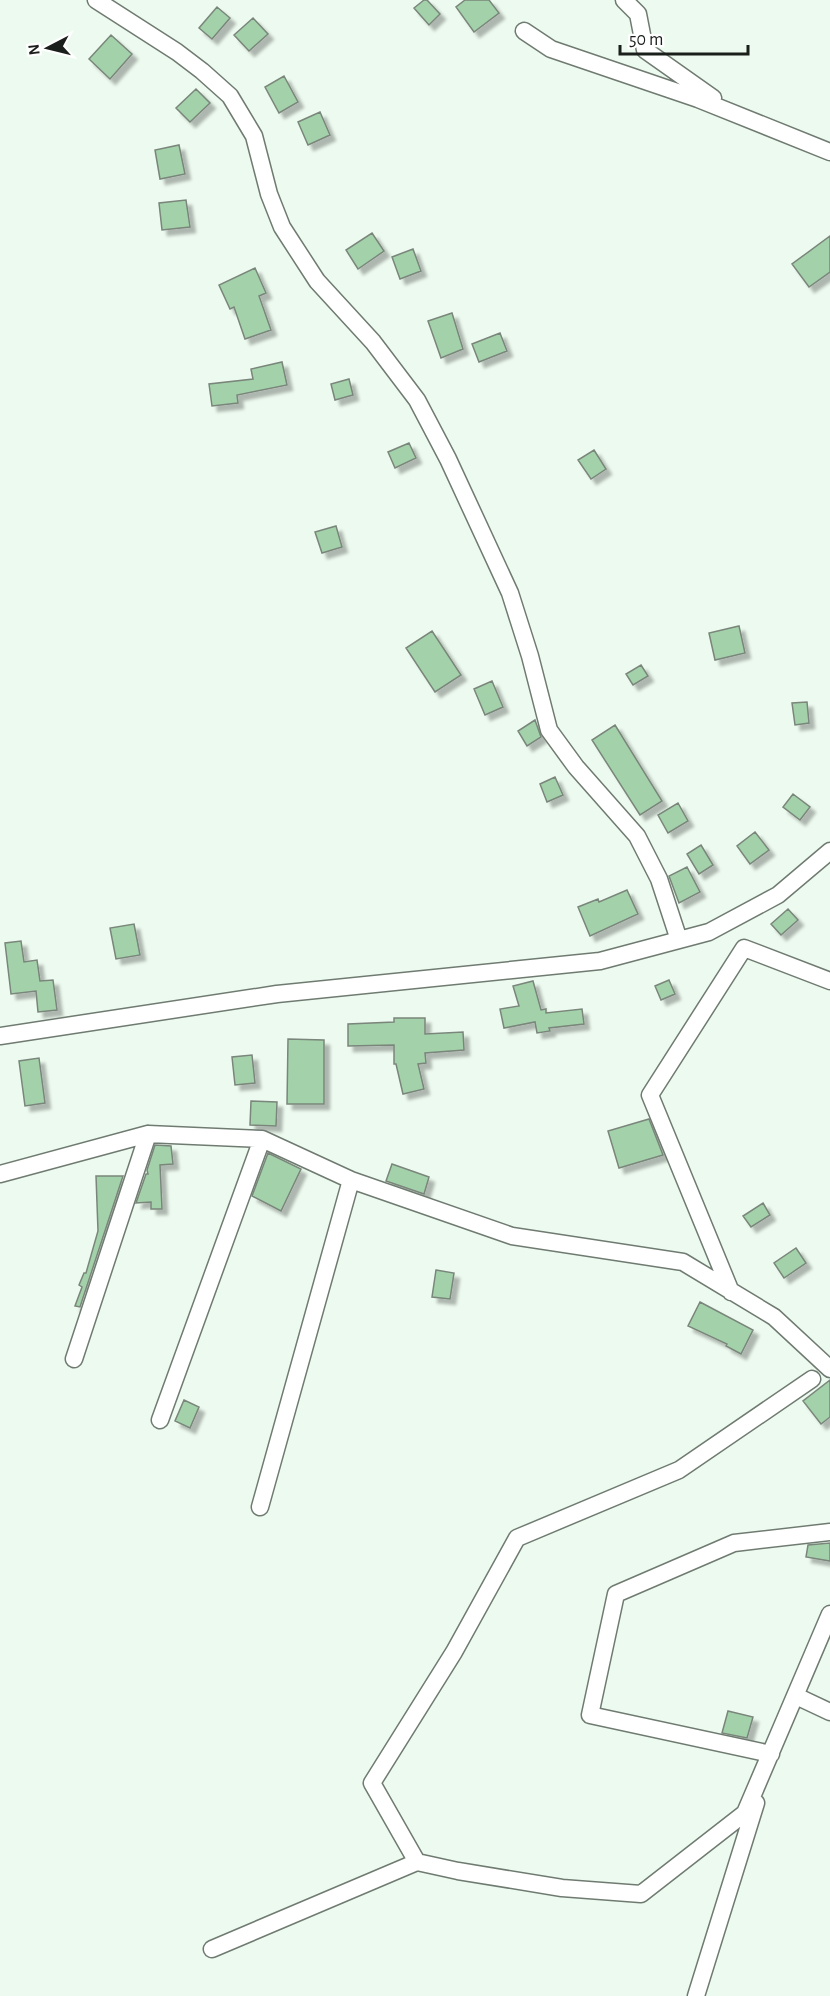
<svg xmlns="http://www.w3.org/2000/svg" width="830" height="1996" font-family="'Alegreya Sans',sans-serif">
  <style>
    .building { fill: #a3d2aa; stroke: #7a867b; stroke-width: 1.5; filter: url(#shadow) }
    .lines { fill: none; stroke-linecap: round; stroke-linejoin: round }
    .street-casing { stroke: #6f7b71; stroke-width: 19 }
    .street { stroke: #fff; stroke-width: 16 }
  </style>
  <defs>
    <filter id="shadow"><feDropShadow dx="5.5" dy="5.5" stdDeviation="1.5" flood-color="#0004"/></filter>
  </defs>
  <rect width="100%" height="100%" fill="#edfaef"/>
  <path class="building" d="M424,0H427L440,14L429,25L414,8Z
    M465,0H489L499,13L474,32L456,7Z
    M217,7L230,18L212,39L199,28Z
    M253,18L268,34L249,51L234,35Z
    M111,35L132,54L110,79L89,59Z
    M284,76L298,102L279,113L265,87Z
    M196,89L210,103L190,122L176,108Z
    M320,112L330,135L308,145L298,122Z
    M179,145L185,174L160,179L155,150Z
    M186,200L190,227L162,230L159,203Z
    M372,233L384,251L358,269L346,250Z
    M830,236V272L809,287L792,264Z
    M413,249L421,271L400,279L392,257Z
    M255,268L266,293L259,296L271,330L245,339L234,307L230,309L219,285Z
    M452,313L463,349L441,358L428,321Z
    M500,333L507,351L479,362L472,344Z
    M282,362L287,385L237,395L238,403L212,406L209,384L253,379L251,369Z
    M349,379L353,395L335,400L331,384Z
    M409,443L416,458L395,468L388,452Z
    M594,450L606,469L591,479L578,460Z
    M336,526L342,547L322,553L315,532Z
    M739,626L745,653L715,660L709,633Z
    M432,631L461,675L435,692L406,648Z
    M641,665L648,676L633,685L626,674Z
    M492,681L503,707L485,715L474,689Z
    M807,702L809,723L795,725L792,703Z
    M535,720L541,737L527,746L518,731Z
    M615,725L662,801L640,815L592,740Z
    M555,777L563,795L547,802L540,784Z
    M793,794L810,807L800,820L783,807Z
    M678,803L688,821L668,833L658,815Z
    M755,832L769,850L750,864L737,846Z
    M701,845L713,865L699,874L687,854Z
    M687,867L700,892L679,903L669,876Z
    M627,890L638,914L590,936L578,907L598,899L599,902Z
    M788,909L798,920L781,935L771,924Z
    M134,924L140,955L116,959L110,928Z
    M21,941L24,962L37,960L40,981L53,980L57,1010L38,1012L36,991L11,994L5,943Z
    M669,980L675,994L661,1000L655,986Z
    M533,981L541,1010L546,1009V1013L582,1009L584,1024L549,1028L550,1031L537,1033L535,1022L504,1028L500,1009L519,1006L513,986Z
    M394,1018H425V1034L463,1032L464,1050L425,1053L426,1063L418,1064L424,1089L403,1094L396,1064H394V1045L348,1046V1024L394,1022Z
    M288,1039L324,1040V1104H287Z
    M252,1055L255,1083L235,1085L232,1057Z
    M39,1058L45,1103L25,1106L19,1061Z
    M251,1101L277,1102L276,1126L250,1125Z
    M649,1119L663,1155L619,1168L608,1131Z
    M155,1145L171,1146L173,1164L160,1165L162,1209H151V1202L136,1203L146,1174H148L147,1170Z
    M268,1153L301,1169L281,1211L252,1196Z
    M392,1164L429,1177L424,1194L386,1181Z
    M96,1176H123L80,1307L75,1306L82,1287L79,1285L84,1273H86L98,1231Z
    M763,1203L770,1215L751,1227L743,1216Z
    M796,1248L806,1263L784,1278L774,1263Z
    M436,1270L454,1273L450,1299L432,1297Z
    M700,1302L753,1330L741,1354L726,1346L727,1344L688,1326Z
    M830,1380V1417L821,1424L803,1401Z
    M184,1400L199,1407L190,1428L175,1421Z
    M830,1543V1561L806,1557L808,1545Z
    M728,1711L753,1717L747,1738L722,1733Z"/>
  <g class="lines">
    <g class="street-casing">
      <path id="street" d="M96,0L177,52L202,71L230,96L254,136L269,194L282,227L317,281L373,342L417,400L448,459L510,593L530,656L549,730L576,767L637,836L659,879L679,940
        M624,0L638,14L645,50L713,98
        M524,31L551,49L698,99L830,152
        M0,1036L277,994L600,961L709,932L778,895L830,851
        M0,1174L148,1134L262,1139L351,1180L512,1236L683,1262L774,1317L830,1369
        M731,1292L650,1095L744,948L830,981
        M74,1359L148,1134
        M160,1420L262,1139
        M260,1507L351,1180
        M796,1696L830,1712
        M771,1754L590,1715L616,1594L734,1543L830,1532
        M417,1862L458,1871L562,1888L641,1894L745,1813L830,1614
        M212,1949L417,1862L372,1783L454,1652L517,1538L679,1470L812,1379
        M696,1996L756,1803"/>
    </g>
    <use href="#street" class="street"/>
  </g>
  <g transform="translate(48 48) rotate(263)" stroke="#ffffff" stroke-width="4.5" paint-order="stroke">
  <path d="M0-4.5L10 22L0 15L-10 22Z" fill="#1a1f1b"/>
  <text y="-9" font-size="16" font-weight="bold" text-anchor="middle" fill="#1a1f1b">N</text>
  </g>
  <path d="M620 45v9h128v-9" fill="none" stroke="#1a1f1b" stroke-width="3"/>
  <text x="629" y="45" font-size="18" fill="#1a1f1b" stroke="#ffffff" stroke-width="4.5" paint-order="stroke">50 m</text>
</svg>
